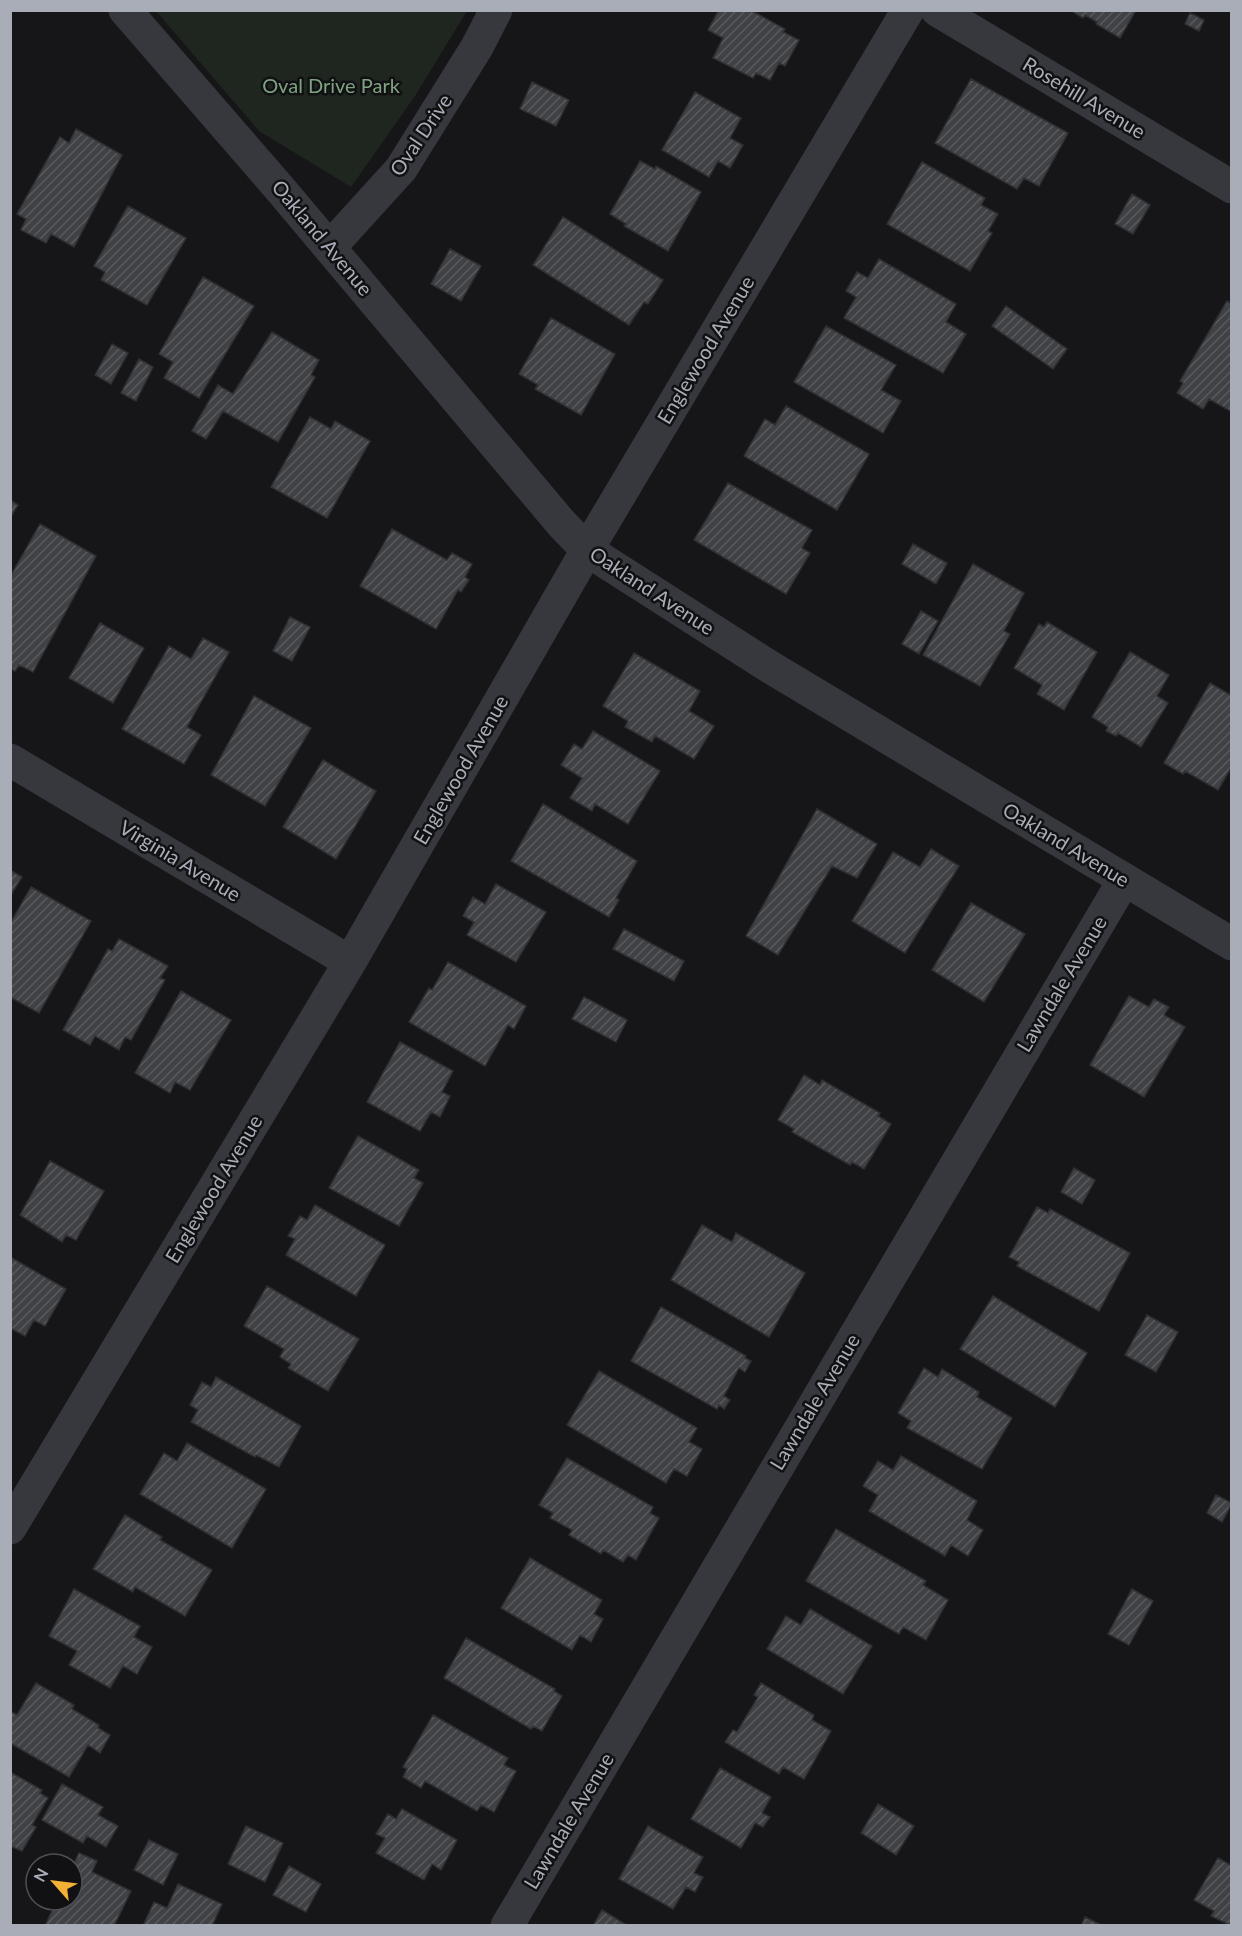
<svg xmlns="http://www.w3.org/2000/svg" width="1242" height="1936" font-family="Lato,sans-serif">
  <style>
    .park { fill: #1e261f }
    .building { fill: url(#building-hatch); stroke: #303034; stroke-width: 1.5 }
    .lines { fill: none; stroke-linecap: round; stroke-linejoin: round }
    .minor { stroke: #37383d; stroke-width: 33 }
    .labels { text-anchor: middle; stroke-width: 5; stroke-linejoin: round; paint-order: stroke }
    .park-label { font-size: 20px; fill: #7fa381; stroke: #111113 }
    .street-label { font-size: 20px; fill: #a8adb8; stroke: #111113 }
  </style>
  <defs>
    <pattern id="building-hatch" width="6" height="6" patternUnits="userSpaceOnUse" patternTransform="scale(1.5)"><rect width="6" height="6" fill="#404145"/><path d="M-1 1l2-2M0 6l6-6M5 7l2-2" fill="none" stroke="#595a5e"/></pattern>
  </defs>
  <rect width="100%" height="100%" fill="#161618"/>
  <path class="park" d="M156,11H467L415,96L351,187L259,131Z"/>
  <path class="building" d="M719,10H750L785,29L783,32L799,40L785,66L779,63L770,80L756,73L753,78L713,58L723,38L708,30Z
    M1070,10H1136L1120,38L1096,24L1097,22L1085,15L1083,18Z
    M1190,13L1204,20L1199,31L1185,24Z
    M971,79L1068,133L1039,186L1024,178L1017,189L935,143Z
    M532,82L569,100L556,126L520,109Z
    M695,92L741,118L730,138L743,145L730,168L718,161L709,177L662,150Z
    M76,129L122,155L74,247L51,234L46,243L21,230L26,219L17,214L60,137L69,143Z
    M640,161L655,169L656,166L701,192L668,251L624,226L626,224L610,214Z
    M922,162L985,198L981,205L998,214L988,231L992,233L970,271L887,224Z
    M1132,194L1150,205L1133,234L1115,224Z
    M128,206L186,238L147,305L101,280L105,272L94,266Z
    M563,217L663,280L648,304L644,302L629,325L533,265Z
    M450,249L481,266L461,301L431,284Z
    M879,259L956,304L946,322L966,334L943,373L844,318L856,297L846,291L857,272L868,278Z
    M203,277L254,306L199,398L164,378L173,362L159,354Z
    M1227,301L1232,304V412L1209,399L1203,409L1177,393L1183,383L1180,381Z
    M1006,306L1067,349L1053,369L992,326Z
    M551,318L615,354L581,415L535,389L538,385L519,374Z
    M826,326L896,365L881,390L901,401L883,433L794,382Z
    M272,332L319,360L311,375L315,377L278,442L223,411L206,439L192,431L218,385L233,394Z
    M112,344L128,353L111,384L95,375Z
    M139,359L153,367L136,401L121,393Z
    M786,406L869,454L837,510L744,456L765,419L775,425Z
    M310,417L331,429L335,421L370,441L327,518L271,487Z
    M728,483L812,530L802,548L810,553L786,594L694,540Z
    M10,500L18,505L10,518Z
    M40,524L96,556L33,672L19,665L15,671L10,669V577Z
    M392,529L447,560L452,553L472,564L465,577L469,580L461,592L458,590L436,629L360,586Z
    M913,544L947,563L936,584L902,564Z
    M973,564L1024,593L1004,631L1010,634L980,686L923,655Z
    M921,611L938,621L919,654L902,644Z
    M290,617L310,627L292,661L273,651Z
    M1047,622L1097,652L1064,710L1037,694L1042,685L1014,668L1039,624L1044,627Z
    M100,623L144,648L113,703L69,678Z
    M203,638L229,652L187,727L201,735L184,764L122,729L169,646L191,659Z
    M1130,652L1169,675L1157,696L1168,703L1141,747L1118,733L1116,736L1106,731L1108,727L1092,717Z
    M634,653L700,691L689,711L714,726L694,759L655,736L652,742L625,727L628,721L603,706Z
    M1210,683L1232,696V766L1218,790L1185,771L1183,774L1164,763Z
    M254,696L311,728L265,806L211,775Z
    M593,731L660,771L628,824L595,804L592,811L570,798L582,778L561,765L574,744L582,749Z
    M323,760L376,791L336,859L283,827Z
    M543,804L637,861L616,898L619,900L609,917L511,861Z
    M817,809L877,844L857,878L832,866L778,955L746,936Z
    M931,849L959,866L905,953L852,921L893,852L920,867Z
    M10,870L22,877L12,893L10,892Z
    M496,884L546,912L516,962L467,935L474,922L463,916L473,897L485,904Z
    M31,887L91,921L39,1013L10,997V924Z
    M971,903L1025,934L984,1002L932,970Z
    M624,929L684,961L674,981L613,949Z
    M119,939L168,966L160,978L165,980L131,1040L125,1037L119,1050L95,1036L90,1045L63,1030L108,949L112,951Z
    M448,962L526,1006L514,1029L508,1025L485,1066L409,1022L429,988L432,990Z
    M181,991L231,1020L190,1090L175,1082L170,1093L135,1073Z
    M1129,996L1149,1007L1154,999L1169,1007L1164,1015L1185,1027L1144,1097L1090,1065Z
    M584,997L627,1020L616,1042L572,1019Z
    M400,1042L453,1071L442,1092L450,1096L440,1117L431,1112L420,1131L367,1102Z
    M804,1075L820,1085L822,1080L880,1113L878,1116L891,1124L864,1169L852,1162L850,1165L792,1132L794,1129L778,1120Z
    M358,1136L419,1170L414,1178L423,1183L399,1226L329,1188Z
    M50,1161L104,1191L76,1240L66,1235L62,1242L20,1215Z
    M1074,1168L1095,1180L1082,1204L1061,1192Z
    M315,1205L385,1245L356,1296L286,1255L295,1239L288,1236L300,1216L307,1220Z
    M1037,1207L1048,1213L1050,1209L1130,1253L1099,1311L1017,1266L1019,1262L1009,1257Z
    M702,1225L732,1242L736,1233L805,1273L769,1337L671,1280Z
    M10,1257L66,1289L45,1326L34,1320L25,1336L10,1328Z
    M267,1286L359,1339L328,1391L288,1368L291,1364L280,1357L284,1349L244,1326Z
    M993,1296L1087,1353L1055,1407L960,1349Z
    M661,1307L746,1356L745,1358L751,1361L745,1372L739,1368L724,1396L730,1400L724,1409L719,1405L717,1409L631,1361Z
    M1147,1315L1178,1332L1156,1372L1125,1355Z
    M924,1368L938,1377L942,1369L979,1392L977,1397L1012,1418L982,1469L907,1428L911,1421L898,1413Z
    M599,1371L697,1428L689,1442L702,1449L687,1476L674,1469L666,1483L567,1425Z
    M216,1377L301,1426L279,1467L256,1455L255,1457L191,1422L198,1410L190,1405L202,1382L211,1387Z
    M187,1443L266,1489L232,1548L140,1494L164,1453L177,1461Z
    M901,1456L977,1501L967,1520L983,1530L968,1556L951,1545L945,1556L869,1511L878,1495L863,1486L878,1461L893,1470Z
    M567,1458L653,1507L650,1513L659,1518L636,1560L628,1555L623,1562L603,1550L601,1554L569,1535L572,1530L550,1518L553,1513L539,1505Z
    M1216,1495L1232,1503L1222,1522L1207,1513Z
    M125,1515L162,1537L160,1540L212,1570L185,1616L135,1587L133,1592L93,1569Z
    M836,1529L926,1581L923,1585L948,1600L926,1640L903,1627L899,1634L806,1581Z
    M530,1558L602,1600L594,1614L603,1619L591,1642L580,1635L572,1650L501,1608Z
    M74,1589L140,1626L134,1637L152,1647L137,1674L123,1666L110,1688L69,1665L77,1651L49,1636Z
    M1132,1589L1153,1601L1129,1645L1108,1634Z
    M810,1609L872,1646L843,1694L767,1649L786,1616L801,1625Z
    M466,1638L555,1689L554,1691L562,1696L542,1731L533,1726L531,1729L444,1678Z
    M36,1683L74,1705L72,1709L99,1725L98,1728L110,1735L100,1753L88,1745L69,1777L10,1743V1711L17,1715Z
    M761,1683L814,1715L812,1720L831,1731L804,1779L783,1767L779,1774L725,1742L733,1730L737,1732L758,1697L754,1695Z
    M433,1715L508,1758L504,1765L516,1771L494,1812L481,1805L477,1811L425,1781L421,1788L403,1777L407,1769L403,1767Z
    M720,1768L771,1797L762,1813L770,1817L763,1827L755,1823L741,1848L691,1819Z
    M10,1772L42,1790L40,1793L48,1798L32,1825L36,1827L22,1851L10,1846Z
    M62,1784L103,1807L98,1815L118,1826L106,1847L87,1836L83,1843L42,1820Z
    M878,1804L914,1826L896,1855L861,1833Z
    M402,1809L457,1840L441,1870L432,1864L424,1880L376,1853L385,1838L376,1834L388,1814L396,1819Z
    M246,1826L283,1843L265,1882L228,1864Z
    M648,1826L703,1857L694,1873L703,1877L695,1892L686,1887L673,1909L619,1879Z
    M149,1840L178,1854L163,1885L134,1870Z
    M79,1853L97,1861L92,1872L131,1891L114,1926H45L57,1900H72V1868Z
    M1218,1858L1232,1866V1926L1211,1916L1214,1911L1194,1900Z
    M289,1866L321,1884L306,1912L273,1895Z
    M178,1884L222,1904L212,1926H143L154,1902L167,1908Z
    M602,1910L628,1926H593Z
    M1085,1917L1103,1926H1081Z"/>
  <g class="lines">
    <path class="minor" d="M125,10L281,190L561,523L587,550L770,667L1232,944
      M937,10L1232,187
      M330,247L401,169L477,47L496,10
      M10,760L350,962
      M10,1528L350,962L587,550L908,10
      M507,1926L1124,880"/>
  </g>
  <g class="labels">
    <g class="park-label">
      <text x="331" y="93">Oval Drive Park</text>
    </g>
    <g class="street-label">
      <text transform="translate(1084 98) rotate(31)" y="7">Rosehill Avenue</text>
      <text transform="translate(421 135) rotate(-56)" y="7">Oval Drive</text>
      <text transform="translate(322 238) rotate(50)" y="7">Oakland Avenue</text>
      <text transform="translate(706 350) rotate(-59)" y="7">Englewood Avenue</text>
      <text transform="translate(652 591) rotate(33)" y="7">Oakland Avenue</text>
      <text transform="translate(461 770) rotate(-60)" y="7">Englewood Avenue</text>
      <text transform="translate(1066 845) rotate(31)" y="7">Oakland Avenue</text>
      <text transform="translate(180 861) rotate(31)" y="7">Virginia Avenue</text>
      <text transform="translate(1062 984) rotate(-59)" y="7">Lawndale Avenue</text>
      <text transform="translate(214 1189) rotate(-59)" y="7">Englewood Avenue</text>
      <text transform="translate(815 1402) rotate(-59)" y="7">Lawndale Avenue</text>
      <text transform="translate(569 1821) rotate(-59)" y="7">Lawndale Avenue</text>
    </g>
  </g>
  <rect width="1242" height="1936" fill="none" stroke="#a8adb8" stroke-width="24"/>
  <g transform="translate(54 1882) rotate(298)"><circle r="28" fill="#111113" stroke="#4d4f55" stroke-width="1.5"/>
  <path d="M0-4.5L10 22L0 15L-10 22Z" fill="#f2b134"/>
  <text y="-9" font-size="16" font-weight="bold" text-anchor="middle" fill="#a8adb8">N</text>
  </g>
</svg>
